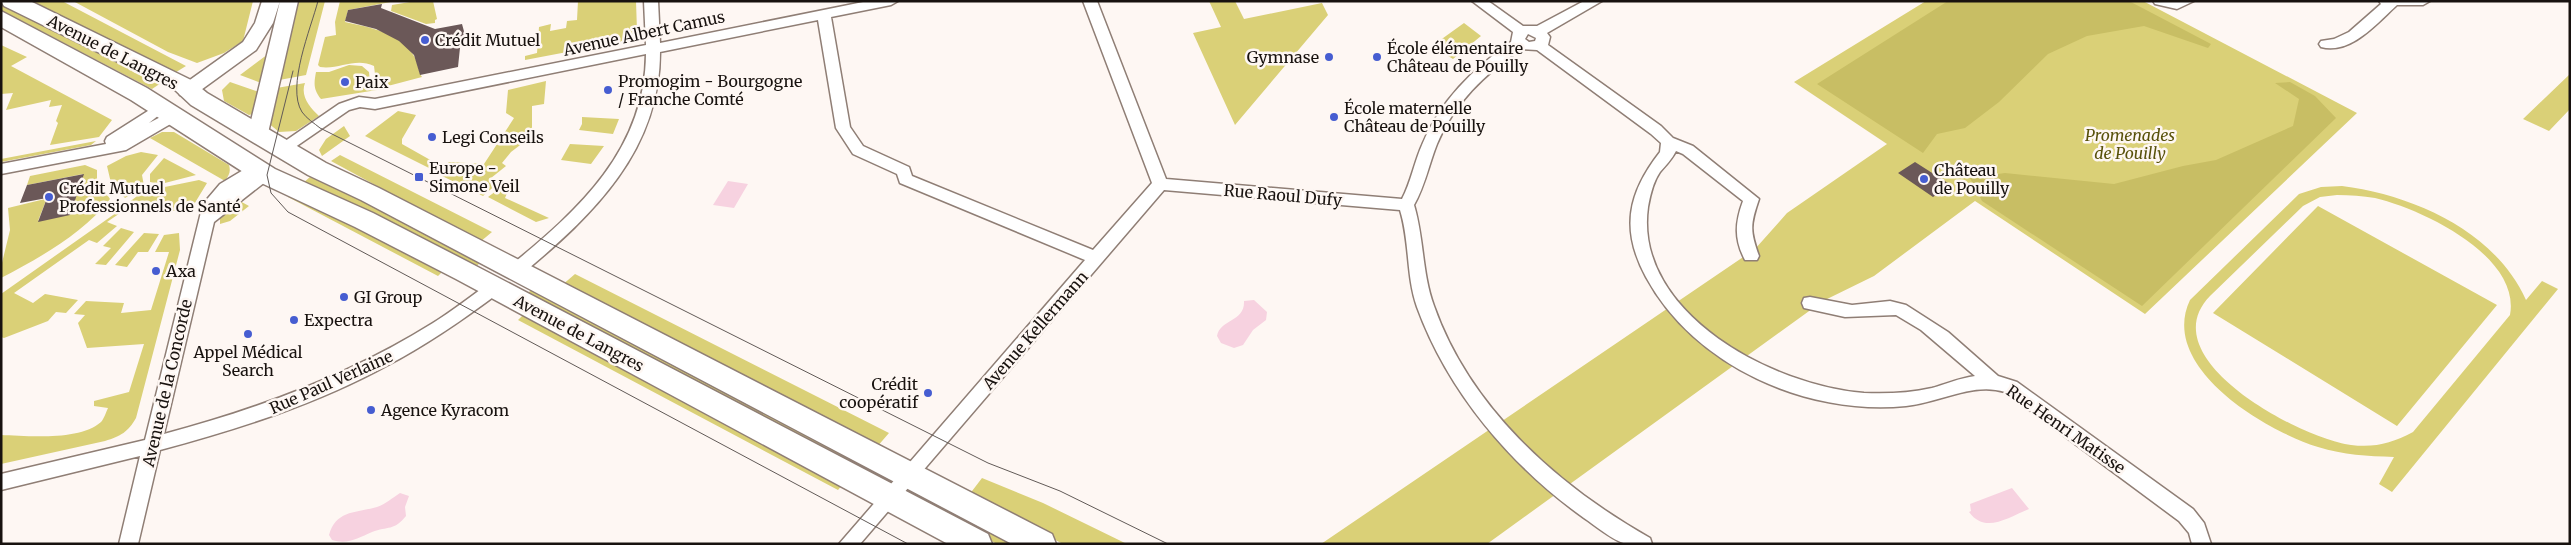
<svg xmlns="http://www.w3.org/2000/svg" width="2571" height="545" font-family="Merriweather,serif">
  <style>
    .green { fill: #dad077; fill-rule: evenodd }
    .forest { fill: #c8be64 }
    .water { fill: #f7d2e0 }
    .building { fill: #6b5858 }
    .lines { fill: none; stroke-linecap: round; stroke-linejoin: round }
    .minor-casing { stroke: #8f7e75; stroke-width: 3 }
    .tertiary-casing { stroke: #8f7e75; stroke-width: 3 }
    .primary-casing { stroke: #8f7e75; stroke-width: 3 }
    .minor { fill: #fff; fill-rule: evenodd }
    .tertiary { fill: #fff; fill-rule: evenodd }
    .primary { fill: #fff; fill-rule: evenodd }
    .tram { stroke: #615a57; stroke-width: 1 }
    .poi-dot { fill: #465dd1; stroke: #fef7f3; stroke-width: 2 }
    .labels { text-anchor: middle; stroke-width: 5; stroke-linejoin: round; paint-order: stroke }
    .street-label { font-size: 16px; fill: #18120f; stroke: #fef7f3 }
    .poi-label { font-size: 16px; fill: #18120f; stroke: #fef7f3; text-anchor: start }
    .park-label { font-size: 16px; font-style: italic; fill: #58510a; stroke: #fef7f3 }
  </style>
  <rect width="100%" height="100%" fill="#fef7f3"/>
  <path class="green" d="M29,1H62L186,66L173,74Z
    M73,1H253L243,41L224,53L197,63L168,52Z
    M295,1H325L306,75L274,81Z
    M340,1H396L348,10L345,22C368,27 400,32 414,56C418,62 418,72 422,77L384,87L376,82L374,66C355,57 339,70 320,67L318,65L325,37L336,35L335,22Z
    M416,1H433L437,19L435,20V23L426,24L391,11L392,5Z
    M578,1H636L637,31L625,41L525,60V56L537,53L539,27L551,24L550,31L566,28L567,21L577,20Z
    M1209,1H1235L1244,19L1322,3L1328,15L1235,125L1193,33L1221,27Z
    M1926,1H2143L2357,113L2145,314L1975,201L1874,276L1823,301L1487,544H1321L1755,249L1787,213L1887,144L1794,82Z
    M1,3L161,83L152,89L1,10Z
    M1464,23L1481,36L1453,59L1432,46Z
    M1,45L27,57L11,66L112,120L99,137L50,145L58,123L56,121L62,105L49,107L51,100L6,110L13,93L1,94Z
    M268,54L261,83L240,75Z
    M349,65L362,66L369,72L370,82L377,90L321,99C313,89 314,83 316,72H329Z
    M2570,74V109L2549,131L2523,119Z
    M546,81L544,104L532,106V136L511,152L502,163L506,166L491,178L498,183L483,196L438,174L449,162L484,164L514,118L506,113L508,90Z
    M230,82L259,92L253,114L249,115L224,101L222,90Z
    M305,83C300,96 310,108 319,116L296,131L279,132L267,122L271,89Z
    M398,111L416,115L402,139V144L441,166L435,171L365,136Z
    M582,117L619,119L613,134L579,130L582,124Z
    M344,126L350,136L322,156L319,150L326,139Z
    M162,132H174L229,165C231,172 229,175 225,181L150,138Z
    M96,141L91,145L1,162V159Z
    M570,144L604,146L591,164L561,160Z
    M141,152L158,155L142,175L144,186L125,198L111,183L107,166L126,156Z
    M340,155L492,232L480,242L331,161Z
    M164,158L196,175L161,184L150,182V174Z
    M85,165L97,170V179L110,199C83,234 39,258 1,278V267L10,230L8,208L49,198L45,203L38,221L83,174L27,185L30,176Z
    M310,177L370,204L480,263L473,269L303,183Z
    M199,180L207,183L190,211H158L128,203L149,187L155,189Z
    M2342,186C2413,195 2495,231 2526,300L2542,281L2558,289L2392,492L2379,484L2394,457C2367,456 2344,455 2318,447C2266,431 2158,367 2190,300L2299,194L2321,187ZM2337,195C2350,195 2363,196 2375,198C2422,209 2521,256 2510,315L2413,432C2392,443 2375,448 2351,445C2302,439 2149,359 2210,296L2303,206L2320,197Z
    M500,188L508,191L505,198L549,218L536,222L488,197Z
    M290,196L443,271L438,276L288,197Z
    M238,200L249,206L230,221L220,224V216Z
    M2318,206L2497,305L2397,426L2213,313Z
    M123,208L126,209L107,222L117,226L97,243L89,240L14,293L33,303L45,294L78,300L66,313L56,312L48,321L4,338L1,337V294Z
    M121,228L134,232L106,265L95,264L111,248L103,246Z
    M144,233L159,234L148,252H138L127,267L115,265Z
    M179,233L180,250L136,418C128,432 121,436 105,441L1,464V435C28,436 80,441 101,422C104,419 106,412 108,408L94,406V401L129,392L144,344L87,348L78,323L85,315L74,314L86,301L124,303L121,313L151,310L169,252H155L164,235Z
    M575,274L889,433L876,448L561,286Z
    M532,289L864,462L857,469L525,296Z
    M523,315L843,484L838,490L518,320Z
    M982,478L1043,503L1127,544H1063L969,495Z
    M942,504L1020,544H997L936,511Z"/>
  <path class="forest" d="M1948,1H2129L2211,44L2208,48L2144,26L2087,36L2048,54L1999,102L1965,128L1937,134L1923,153L1817,84Z
    M2290,82L2315,96L2336,118L2142,306L1982,201L1970,178L2005,173L2114,184L2183,166L2216,160L2293,126L2299,99L2275,83Z"/>
  <path class="water" d="M728,181L748,184L734,208L713,205Z
    M1254,300L1267,312L1266,320L1253,330L1243,345L1234,348L1221,343L1217,336C1220,319 1245,322 1244,301Z
    M2012,488L2029,509C2007,518 1985,534 1969,512L1971,511L1970,504Z
    M400,493L409,496L405,507L406,516C394,531 388,526 372,532C358,538 348,545 332,540L329,535C336,510 356,513 377,507C386,504 392,498 400,493Z"/>
  <path class="building" d="M382,4L381,8L435,29L462,24L465,35L461,38L458,67L420,75L414,55L399,41L376,29L345,21L348,10Z
    M1915,162L1951,185L1933,197L1898,173Z
    M84,174L70,215L38,222L47,198L20,203L27,185Z"/>
  <g class="lines">
    <g class="minor-casing">
      <path id="minor" d="M644,1H658L660,43L868,1H898L891,5L831,17L850,127L863,146L909,167L912,176L1093,250L1152,183L1083,1H1097L1166,179L1402,199C1411,182 1414,163 1422,145C1440,101 1473,69 1511,42L1513,32L1472,1H1488L1523,26H1537L1584,1H1602L1547,33L1550,37L1548,45L1661,126L1673,138L1693,146L1759,199C1750,225 1750,231 1759,256L1757,260H1745C1734,239 1735,223 1743,201L1683,154L1676,151C1672,159 1666,165 1660,172C1653,182 1650,196 1648,207C1633,314 1776,387 1864,393C1886,394 1910,393 1932,388C1946,384 1960,378 1975,376L1921,330L1896,315L1845,317L1804,308L1802,303L1804,298L1810,297L1852,305L1890,301L1906,305L1948,332L1998,376L2017,382L2193,509L2204,523L2211,544H2192L2189,533L2179,521L2005,392C1972,382 1939,403 1906,406C1807,416 1694,366 1646,277C1620,229 1628,193 1660,152L1661,143L1651,134L1537,50L1521,49C1485,74 1454,103 1437,144C1429,164 1425,186 1414,205C1424,238 1422,274 1434,306C1470,408 1558,486 1650,538L1652,544C1644,544 1634,545 1626,544C1612,540 1596,526 1584,518C1511,466 1448,392 1417,307C1406,276 1410,242 1400,210L1164,190L860,544H839L1085,260L900,183L897,174L853,154L836,128L818,20L660,52C660,151 593,215 522,274H510L508,270L510,266C579,210 645,150 646,54L375,109L360,107L349,110L288,152H278L275,148L339,104L359,97L375,99L646,45ZM1528,34L1536,38L1535,41L1529,42L1525,39Z
        M2153,1H2194L2177,9L2155,4Z
        M2379,1H2430L2423,5H2397C2377,23 2351,55 2321,47L2319,44L2321,41L2334,39L2349,32L2381,4Z
        M162,102L169,107L149,123L174,110L181,115L179,119L126,150L1,174V164L106,144L105,141L107,137Z
        M255,163L260,164L263,168L261,171H271L274,175L214,222L164,434C258,409 350,375 433,323C452,311 470,297 488,284L494,282L500,284L502,288L500,292C464,319 428,344 388,365C317,404 238,429 160,450L138,544H119L140,456L1,490V474L145,440L203,204L220,184Z"/>
    </g>
    <g class="tertiary-casing">
      <path id="tertiary" d="M262,1H280L273,23L256,50L194,95L187,97L180,95L178,91L180,87L243,42L255,23Z
        M280,1H298L268,133L265,138L258,140L251,138L248,133Z"/>
    </g>
    <g class="primary-casing">
      <path id="primary" d="M1,1H30L191,80L207,93L326,163L379,188L1052,534L1056,544H1012L361,200L308,175L191,105L175,90L4,6Z
        M1,11L147,88L275,169L373,213L474,265L988,534L992,544H948L456,279L355,227L257,181L131,100L1,27Z"/>
    </g>
    <use href="#minor" class="minor"/>
    <use href="#tertiary" class="tertiary"/>
    <use href="#primary" class="primary"/>
    <path class="tram" d="M318,1C311,28 286,87 302,112C307,119 314,123 320,128L988,463L1060,491L1168,544
      M293,71L267,175L271,193L288,212L908,544"/>
  </g>
  <g class="poi-dot">
    <circle cx="425" cy="40" r="5"/>
    <circle cx="1329" cy="57" r="5"/>
    <circle cx="1377" cy="57" r="5"/>
    <circle cx="345" cy="82" r="5"/>
    <circle cx="608" cy="90" r="5"/>
    <circle cx="1334" cy="117" r="5"/>
    <circle cx="432" cy="137" r="5"/>
    <rect x="414" y="172" width="10" height="10" rx="2.5"/>
    <circle cx="1924" cy="179" r="5"/>
    <circle cx="49" cy="197" r="5"/>
    <circle cx="156" cy="271" r="5"/>
    <circle cx="344" cy="297" r="5"/>
    <circle cx="294" cy="320" r="5"/>
    <circle cx="248" cy="334" r="5"/>
    <circle cx="928" cy="393" r="5"/>
    <circle cx="371" cy="410" r="5"/>
  </g>
  <g class="labels">
    <g class="street-label">
      <text transform="translate(644 33) rotate(-12)" y="6">Avenue Albert Camus</text>
      <text transform="translate(113 52) rotate(27)" y="6">Avenue de Langres</text>
      <text transform="translate(1283 195) rotate(5)" y="6">Rue Raoul Dufy</text>
      <text transform="translate(1035 330) rotate(-49)" y="6">Avenue Kellermann</text>
      <text transform="translate(579 333) rotate(28)" y="6">Avenue de Langres</text>
      <text transform="translate(331 382) rotate(-24)" y="6">Rue Paul Verlaine</text>
      <text transform="translate(167 383) rotate(-77)" y="6">Avenue de la Concorde</text>
      <text transform="translate(2066 429) rotate(35)" y="6">Rue Henri Matisse</text>
    </g>
    <g class="poi-label">
      <text x="435" y="46">Crédit Mutuel</text>
      <text x="1387" y="54">École élémentaire<tspan x="1387" dy="18">Château de Pouilly</tspan></text>
      <text x="1319" y="63" text-anchor="end">Gymnase</text>
      <text x="618" y="87">Promogim - Bourgogne<tspan x="618" dy="18">/ Franche Comté</tspan></text>
      <text x="355" y="88">Paix</text>
      <text x="1344" y="114">École maternelle<tspan x="1344" dy="18">Château de Pouilly</tspan></text>
      <text x="442" y="143">Legi Conseils</text>
      <text x="429" y="174">Europe -<tspan x="429" dy="18">Simone Veil</tspan></text>
      <text x="1934" y="176">Château<tspan x="1934" dy="18">de Pouilly</tspan></text>
      <text x="59" y="194">Crédit Mutuel<tspan x="59" dy="18">Professionnels de Santé</tspan></text>
      <text x="166" y="277">Axa</text>
      <text x="354" y="303">GI Group</text>
      <text x="304" y="326">Expectra</text>
      <text x="248" y="358" text-anchor="middle">Appel Médical<tspan x="248" dy="18">Search</tspan></text>
      <text x="918" y="390" text-anchor="end">Crédit<tspan x="918" dy="18">coopératif</tspan></text>
      <text x="381" y="416">Agence Kyracom</text>
    </g>
    <g class="park-label">
      <text x="2130" y="141">Promenades<tspan x="2130" dy="18">de Pouilly</tspan></text>
    </g>
  </g>
  <rect width="2571" height="545" fill="none" stroke="#18120f" stroke-width="5"/>
</svg>
